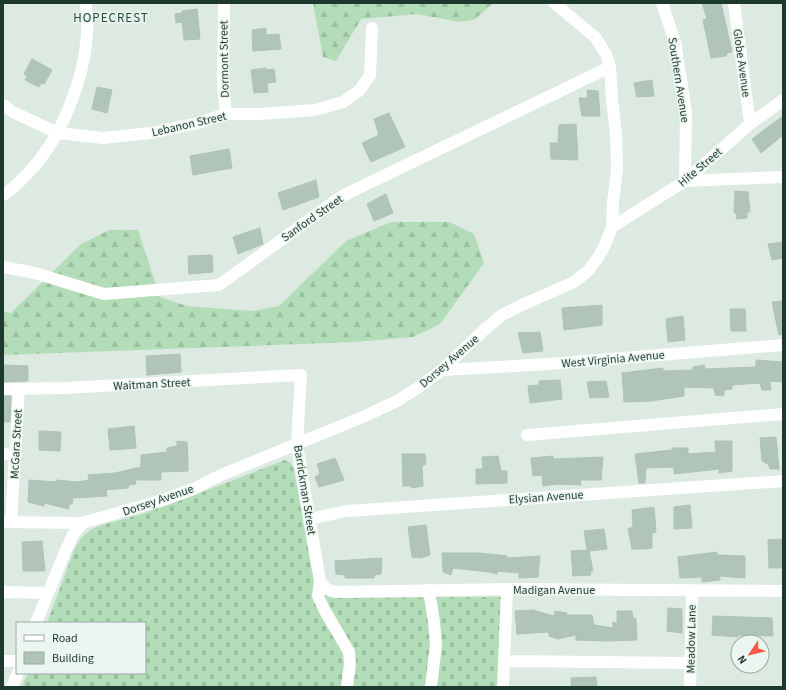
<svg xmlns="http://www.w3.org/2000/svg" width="786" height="690" font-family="'Source Sans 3',sans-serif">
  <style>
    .forest { fill: url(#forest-firs) }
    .cemetery { fill: url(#cemetery-stones) }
    .building { fill: #b1c4ba; stroke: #aec3b7 }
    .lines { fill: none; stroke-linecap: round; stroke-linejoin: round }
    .minor { stroke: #fff; stroke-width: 12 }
    .labels { text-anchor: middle; stroke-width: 3; stroke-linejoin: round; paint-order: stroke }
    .street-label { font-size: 12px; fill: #1d392e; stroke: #ecf6f0 }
    .neighbourhood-label { font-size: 13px; letter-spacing: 1px; fill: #194c38; stroke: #ecf6f0 }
  </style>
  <defs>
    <pattern id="forest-firs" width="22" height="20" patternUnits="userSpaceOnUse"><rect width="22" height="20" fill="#b3ddb8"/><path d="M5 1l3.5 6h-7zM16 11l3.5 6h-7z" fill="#9abe9e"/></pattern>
    <pattern id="cemetery-stones" width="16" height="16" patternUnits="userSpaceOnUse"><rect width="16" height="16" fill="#b3ddb8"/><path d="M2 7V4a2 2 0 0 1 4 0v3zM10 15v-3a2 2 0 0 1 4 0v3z" fill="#9abe9e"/></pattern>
  </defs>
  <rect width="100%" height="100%" fill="#dceae2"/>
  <path class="forest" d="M313,3H493L474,20L460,22L417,14L361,19L336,61L323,57Z
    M391,222H449L474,234L484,263L440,324L413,337L355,342L3,355V311L11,313L81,244L109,230H138L160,297L187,306L252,311L279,306L346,241Z"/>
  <path class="cemetery" d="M285,460L291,463L294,470L312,572C318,593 323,597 344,598L502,597L498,687H22L28,673H145V623H47L75,548L82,537L92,529L102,525L142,514L200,493Z"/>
  <path class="building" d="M702,3H721L732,52L727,53L726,56L711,58L703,20L707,19Z
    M197,9L200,39L184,40L182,22L176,23L175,14L182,13V11Z
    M266,28V35L279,34L281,49L253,51L252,30Z
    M32,59L52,70L44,84L41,83L39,87L25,80L27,76L24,74Z
    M266,68V70L274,69L276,82L267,83L268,92L254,93L251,70Z
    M652,80L654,96L637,97L634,83Z
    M97,87L112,90L107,113L92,109Z
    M587,90L598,91L600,116H582L579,98H588Z
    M389,113L405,147L371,162L362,143L379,135L374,119Z
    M783,116V135L761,153L752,139Z
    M576,124L578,160L551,159L550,143H558L559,125Z
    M229,149L232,168L193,175L190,156Z
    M316,180L319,197L283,210L278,193Z
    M735,191L748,192L750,212H747V218L736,219L737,213H734Z
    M386,194L393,213L374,221L367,204Z
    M260,228L263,244L238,254L233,237Z
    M783,242V258L772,260L768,244Z
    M212,255L213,272L189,274L188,256Z
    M783,301V334L779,335L772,302Z
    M602,305V325L564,330L562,308Z
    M730,309H745L746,331H731Z
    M683,316L685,340L668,342L666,319Z
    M540,332L543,351L523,353L518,333Z
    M180,354L181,372L147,375L146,356Z
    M756,360L783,362V382L770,381L771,390H762L760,383L732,385V389L724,390V396L715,395L714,388L684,387V396L651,401L624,402L622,373L663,368V371L693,370V367L704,365L705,369L756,367Z
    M3,365L28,366V381L3,382Z
    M560,380L562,399L530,403L528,386L539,385V381Z
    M606,381L609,397L590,398L587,382Z
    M3,396H11L10,422H3Z
    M134,426L136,448L110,450L108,429Z
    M39,431L61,432L60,451L39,450Z
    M776,437L779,469H770L768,464L762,461L760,438Z
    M177,441L187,442L188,458V471L161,472V480H135L136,484L129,485L128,488L106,490L107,496L73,498L72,504H69V509L44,503V506L28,502L29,480L56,482V480L78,482L89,480L88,475L115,473L141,467V455L167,452V448L177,446Z
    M715,441H732V471L719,473V469L674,474V467L646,468L645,483H639L635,454L672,450V448H688V454L716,452Z
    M402,454H425L426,464L422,466L423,486L412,488L411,486H403Z
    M498,456L501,471H507V483L476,484V469H483L482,457Z
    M553,456V459L603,457L601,480H580L581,485L557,484L543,486L542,475L533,476L531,458Z
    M335,458L344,480L319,487L315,477L320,474L317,464Z
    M690,505L692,528L674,529V507Z
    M654,507L656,532L652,533V548L643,549H632L628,529L633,527L632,510Z
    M426,525L430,555L421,558L412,557L408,527Z
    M604,529L607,549L589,551L593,571H590L591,575L573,576L571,551L587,550L584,531Z
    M783,539V568H769L768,540Z
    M42,541L45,571H23L22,542Z
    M717,552V555L745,556V578L720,576V580L702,582V577L680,578L678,557Z
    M442,553H480L507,556V558L540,556L538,577L519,578V573L498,571L497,574L489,572L453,568L451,575L443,572Z
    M382,558L381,574L375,575L374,578H345V575L336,574L335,561Z
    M668,608L682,609V633L667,631Z
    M533,610L554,616L555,611L567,613L566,615H592L594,625L613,628V622L617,623V611H632L633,618L636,619L637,640L607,641L576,640V635L558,639L549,636V632L517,634L515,611Z
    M713,616L772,618L773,636L738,635V637L712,635Z
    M596,677L597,687H571V678Z"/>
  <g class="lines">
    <path class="minor" d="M224,3L223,84L226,114
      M662,3L675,42L686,112L685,181L783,177
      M734,3L750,124
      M3,105L13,112L58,133L103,138L151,133L198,123L226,114H259L315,110L343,102L360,90L370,75L372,28
      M3,195C13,190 20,181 28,173C61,139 84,81 87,34C88,24 86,13 86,3
      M612,227L685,181L750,124L783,100
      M3,267L35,273L104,294L219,285L342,196L610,67
      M442,370L549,364L783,345
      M3,389L66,388L301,375L297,445L320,581L326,589L335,592L507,589L783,591
      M527,435L783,414
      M3,454L16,455
      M309,519L347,511L783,481
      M3,522L82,523
      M11,522L19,389
      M320,581L318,596L325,611L349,652L350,664L347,687
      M429,590L434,622L436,645L431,687
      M3,592L47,593
      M36,623L65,552L73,535L82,523L163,500L193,489L221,475L365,416L397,401L419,387L442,370L485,329L502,315L522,305L574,282L588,271L597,259L604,247L612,227L613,202L617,169L616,133L612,99L610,67L606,54L595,37L554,3
      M3,661H17
      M504,661L690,663
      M12,687L18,673
      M503,687L507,589
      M690,687L692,591"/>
  </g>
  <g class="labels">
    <g class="street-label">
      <text transform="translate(224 59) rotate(-91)" y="4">Dormont Street</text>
      <text transform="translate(742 63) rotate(82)" y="4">Globe Avenue</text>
      <text transform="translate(679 80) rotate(81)" y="4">Southern Avenue</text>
      <text transform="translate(189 124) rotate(-13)" y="4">Lebanon Street</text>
      <text transform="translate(700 167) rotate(-40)" y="4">Hite Street</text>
      <text transform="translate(312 218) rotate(-35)" y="4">Sanford Street</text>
      <text transform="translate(613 359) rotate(-5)" y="4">West Virginia Avenue</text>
      <text transform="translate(449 361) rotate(-41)" y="4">Dorsey Avenue</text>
      <text transform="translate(152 384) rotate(-3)" y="4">Waitman Street</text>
      <text transform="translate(16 444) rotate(-87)" y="4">McGara Street</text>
      <text transform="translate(305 490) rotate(81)" y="4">Barrickman Street</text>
      <text transform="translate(546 497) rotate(-4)" y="4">Elysian Avenue</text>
      <text transform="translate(158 500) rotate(-19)" y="4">Dorsey Avenue</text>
      <text x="554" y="594">Madigan Avenue</text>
      <text transform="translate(691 639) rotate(-89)" y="4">Meadow Lane</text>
    </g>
    <g class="neighbourhood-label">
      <text x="111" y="22">HOPECREST</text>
    </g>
  </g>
  <rect width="786" height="690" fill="none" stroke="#1d392e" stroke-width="8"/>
  <rect x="16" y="622" width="130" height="52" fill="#ecf6f0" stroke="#99aaa2"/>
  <rect x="24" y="635" width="20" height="6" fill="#ffffff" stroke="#99aaa2"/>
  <text x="52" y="642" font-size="12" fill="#1d392e">Road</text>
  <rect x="24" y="652" width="20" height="12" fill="#b1c4ba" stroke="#99aaa2"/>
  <text x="52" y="662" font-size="12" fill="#1d392e">Building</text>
  <g transform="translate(750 654) rotate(235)"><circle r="19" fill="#ecf6f0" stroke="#99aaa2"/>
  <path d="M0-3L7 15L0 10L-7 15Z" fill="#fa5a49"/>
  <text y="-6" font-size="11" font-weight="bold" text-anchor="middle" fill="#1d392e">N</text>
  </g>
</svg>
